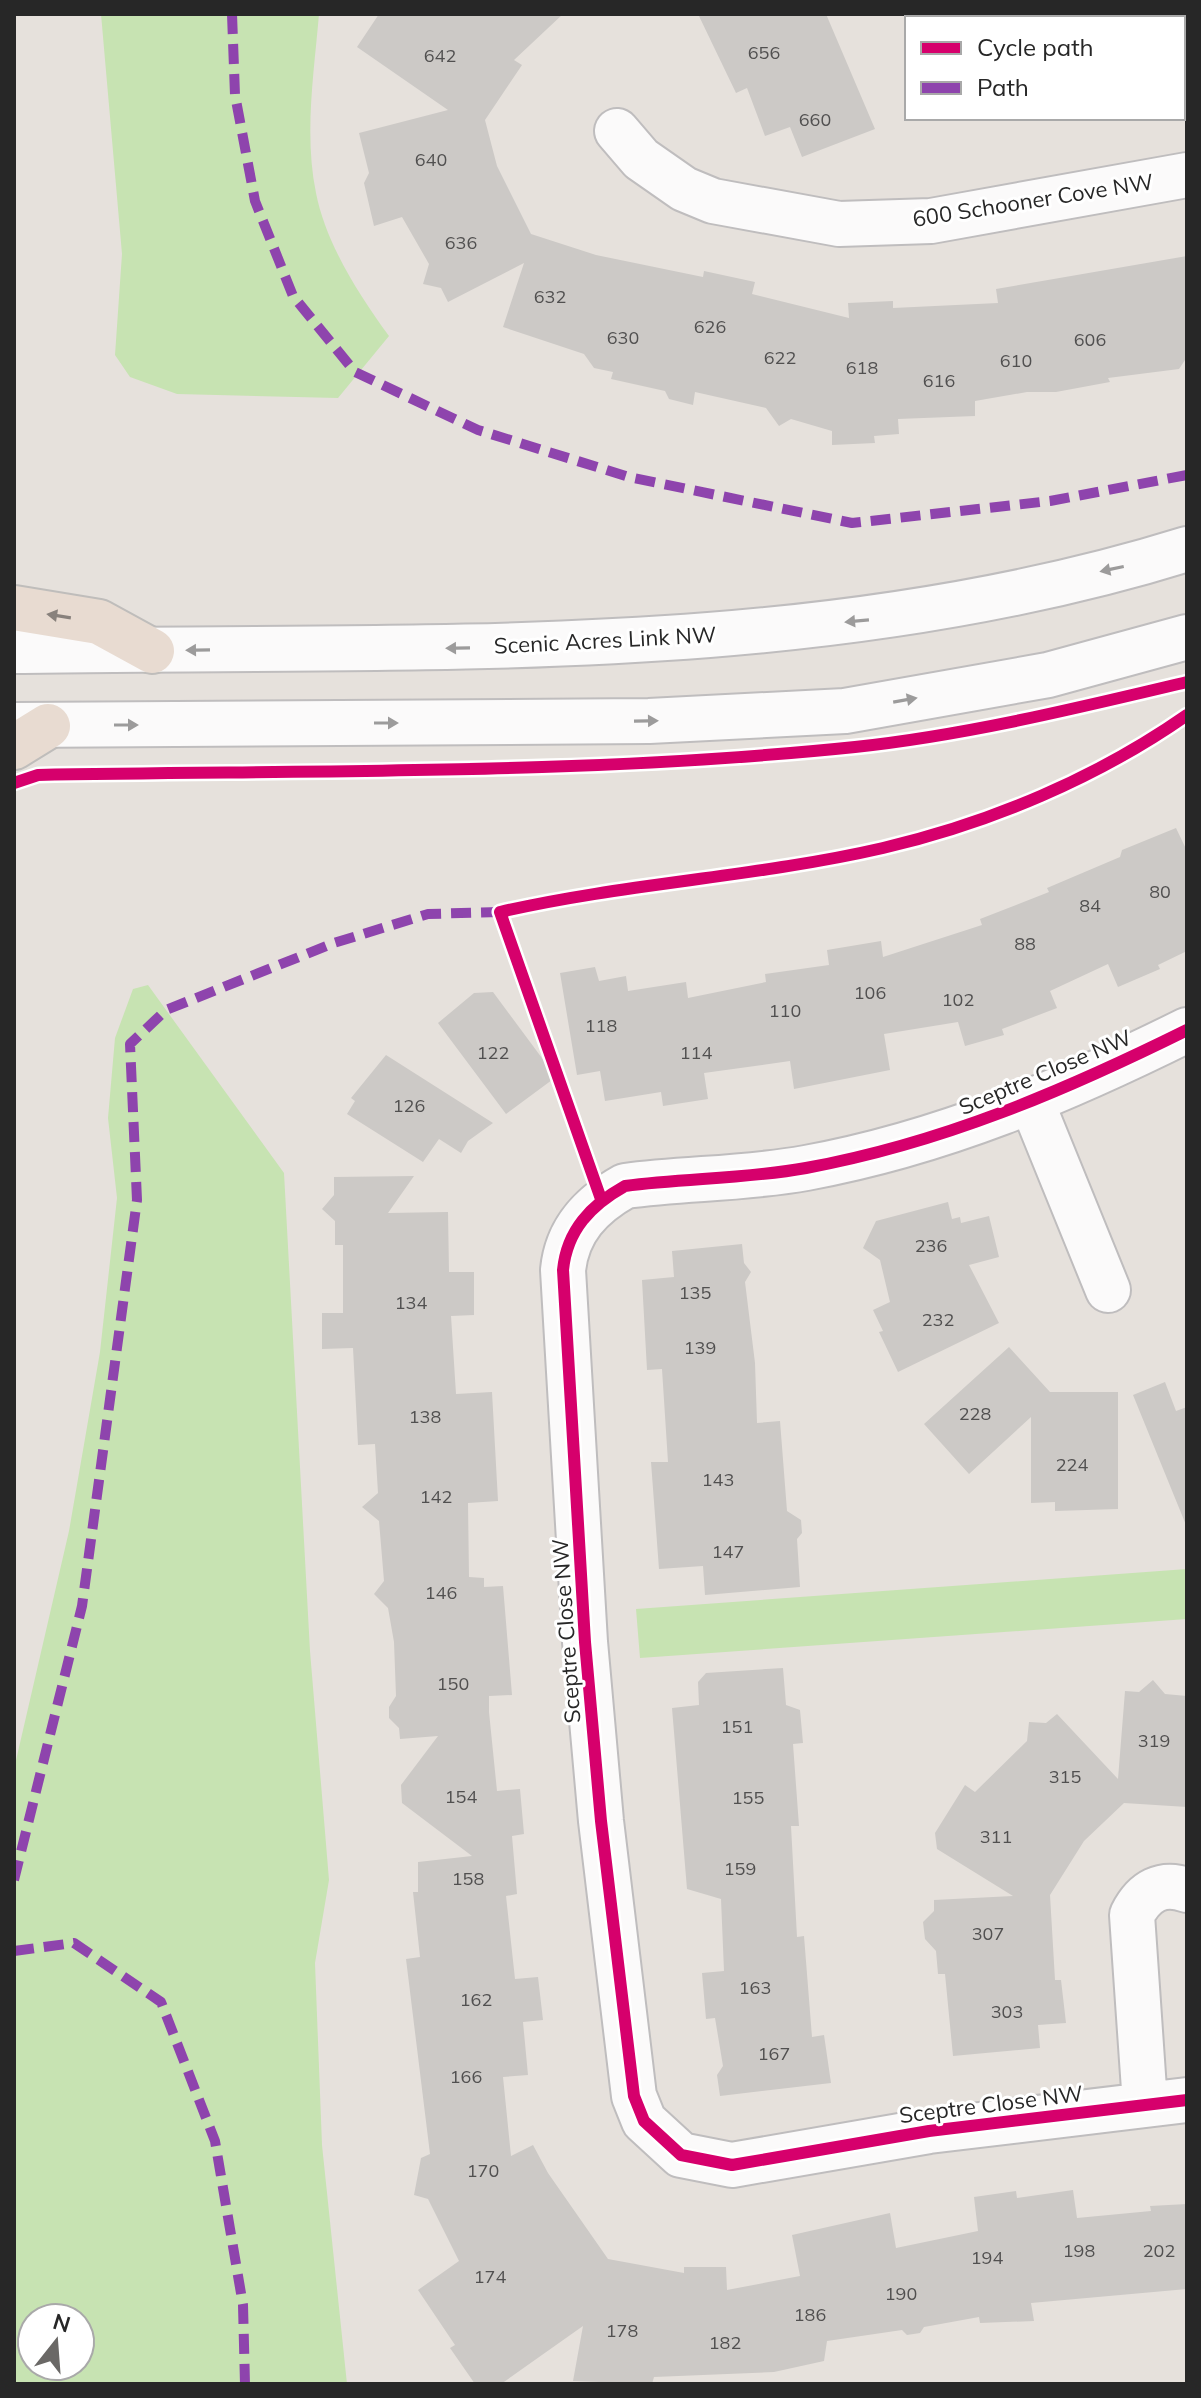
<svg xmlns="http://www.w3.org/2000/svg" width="1201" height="2398" font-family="Mulish,sans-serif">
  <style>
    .green { fill: #c7e3b2; fill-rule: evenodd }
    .building { fill: #ccc9c6 }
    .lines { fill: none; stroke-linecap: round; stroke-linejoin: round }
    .minor-casing { stroke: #bfbdbe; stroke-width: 48 }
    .tertiary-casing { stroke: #bfbdbe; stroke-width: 48 }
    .motorway-casing { stroke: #bfbdbb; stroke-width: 48 }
    .minor { stroke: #fbfafa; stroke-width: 44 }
    .tertiary { stroke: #fbfafa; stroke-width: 44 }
    .motorway { stroke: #e8dbd1; stroke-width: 44 }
    .quiet { stroke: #8e44ad; stroke-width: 10; stroke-dasharray: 20 10; stroke-linecap: butt }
    .cycleway-casing { stroke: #fff; stroke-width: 17 }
    .cycleway { stroke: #d6006c; stroke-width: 12 }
    .oneway { fill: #9c9b9b }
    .oneway2 { fill: #88817c }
    .labels { text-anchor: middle; stroke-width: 6; stroke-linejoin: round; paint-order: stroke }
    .number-label { font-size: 18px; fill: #515050 }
    .street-label { font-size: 22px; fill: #272727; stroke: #fff }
  </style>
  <rect width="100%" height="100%" fill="#e6e1dc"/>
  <path class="green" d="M101,14H319C314,73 304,135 316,193C326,244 359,295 389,336L338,398L177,394L130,377L115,355L122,254Z
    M148,985L284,1173L310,1651L329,1880L315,1963L322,2145L347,2384H14V1769L69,1531L100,1352L117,1198L108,1118L115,1038L133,989ZM32,2318H80V2366H32Z
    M1187,1569V1619L640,1658L636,1609Z"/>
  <path class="building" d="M379,14H563L514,60L522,65L485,120L497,166L531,234L596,255L703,277L704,271L755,282L752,294L849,318L848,303L893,301V308L998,303L996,289L1187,256V357L1179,369L1108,378L1110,382L1056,392H1027L975,401V416L898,419L899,434L874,436L875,443L832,445V431L791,419L779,426L766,408L695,392L693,405L669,399L665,391L611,379L613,372L594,368L584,354L503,327L524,263L448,302L441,288L423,284L429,264L402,217L374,226L364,183L369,173L359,133L448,110L357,47Z
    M698,14H826L875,129L802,157L790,127L765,136L747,88L736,93Z
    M1176,828L1187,851V951L1158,965L1160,969L1118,987L1108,964L1050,991L1057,1008L1002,1029L1004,1035L965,1046L958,1022L884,1034L890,1070L794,1089L790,1061L704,1073L708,1099L663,1106L661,1092L605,1101L600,1071L577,1075L560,973L595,967L599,981L626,976L628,991L686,982L688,998L766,982L765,974L829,965L827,950L881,941L883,957L982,925L980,919L1049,892L1047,888L1120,857L1122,850Z
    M493,992L556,1077L506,1114L438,1023L474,993Z
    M386,1055L493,1123L468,1141L461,1153L439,1139L423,1162L347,1114L355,1101L351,1098Z
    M414,1176L388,1213L448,1212L449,1272H474V1315L451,1316L456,1394L492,1392L498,1501L468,1503L469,1577L484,1578V1587L503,1586L512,1695L489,1696V1712L497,1791L520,1789L524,1834L512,1836L517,1894L506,1896L515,1979L538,1977L543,2020L523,2022L528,2075L503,2077L511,2156L533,2145L548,2173L608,2259L684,2273V2267H726L727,2290L800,2276L792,2235L890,2213L896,2248L978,2231L974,2197L1016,2191L1017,2198L1073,2190L1077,2218L1151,2211L1150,2206L1187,2204V2289L1031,2303L1034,2321L980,2323L979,2317L924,2327L920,2333L907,2335L902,2330L827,2341L824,2361L774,2372L654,2377L652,2384L573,2381L583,2326L501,2384H475L450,2348L455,2345L418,2290L459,2261L428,2199L414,2195L421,2158L430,2154L406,1959L420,1957L413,1892H418V1862L472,1856L402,1803L401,1785L438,1736L400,1739L399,1728L389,1718V1707L396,1696L394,1642L388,1608L374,1594L384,1581L379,1521L362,1507L378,1493L375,1444L358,1445L353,1348L322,1349V1313H343V1245H335V1221L322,1209L334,1195V1177Z
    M948,1202L952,1219L960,1217L961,1223L989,1216L999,1257L969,1265L999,1323L898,1372L879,1332L883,1331L873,1310L890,1302L880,1260L863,1248L876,1221Z
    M742,1244L744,1263L751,1272L745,1282L755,1363L757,1423L780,1421L787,1511L801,1520L802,1533L797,1539L800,1587L705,1595L703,1566L659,1569L651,1462H668L662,1369L647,1370L642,1280L674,1277L672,1251Z
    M1009,1347L1050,1392H1118V1509L1055,1511V1502L1031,1503V1417L969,1474L924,1424Z
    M1165,1382L1176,1411L1187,1407L1186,1525L1133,1395Z
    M783,1668L786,1705L800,1710L803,1743L793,1744L799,1826H791L797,1937L804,1936L812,2037L824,2035L831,2083L720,2096L717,2075L723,2066L715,2018L706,2019L702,1973L724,1971L721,1899L687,1889L672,1708L699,1705L698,1682L706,1673Z
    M1153,1680L1165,1694L1187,1696V1807L1124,1803L1084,1841L1050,1895L1055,1980H1061L1066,2023L1038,2025L1040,2048L953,2056L945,1974H938L936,1951L925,1939L923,1922L934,1911V1900L1013,1896L937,1849L935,1833L965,1785L975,1792L1027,1741L1029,1722L1046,1723L1057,1714L1118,1779L1125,1691L1139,1692Z"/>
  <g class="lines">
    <g class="minor-casing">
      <path id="minor" d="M1166,14L1168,18
        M1183,46L1187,54
        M617,131L641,159L684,189L713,201L839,224L931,221L1187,175
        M1187,1030C1064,1091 942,1143 806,1168C746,1179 685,1178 625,1186C591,1205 567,1230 563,1270L585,1642L601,1821L634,2096L644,2121L681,2155L732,2165L929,2131L1187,2100
        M1032,1103L1108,1290
        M1145,2104L1132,1915C1144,1891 1162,1881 1187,1890"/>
    </g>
    <g class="tertiary-casing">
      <path id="tertiary" d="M14,651C406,644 808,667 1187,549
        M14,725L649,721L845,711L1048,675L1187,637"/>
    </g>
    <g class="motorway-casing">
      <path id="motorway" d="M14,608L99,622L152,651
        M14,747L48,726"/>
    </g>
    <use href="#minor" class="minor"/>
    <use href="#tertiary" class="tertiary"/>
    <use href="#motorway" class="motorway"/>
    <path class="quiet" d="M232,14L235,95L255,201L293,296L355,372L478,430L629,477L852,523L1050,501L1187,475
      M14,1880L82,1606L137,1200L130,1044L166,1010L334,943L428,914L500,912
      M14,1951L74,1943L161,2002L215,2141L243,2305L245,2384"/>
    <g class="cycleway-casing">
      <path id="cycleway" d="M14,783L38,775C310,770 584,775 855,747C967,735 1077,708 1187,682
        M1187,1030C1064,1091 942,1143 806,1168C746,1179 685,1178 625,1186C591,1205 567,1230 563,1270L585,1642L601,1821L634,2096L644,2121L681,2155L732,2165L929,2131L1187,2100
        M601,1199L500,912C626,883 757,877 883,848C990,823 1097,778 1187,715"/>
    </g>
    <use href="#cycleway" class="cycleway"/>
  </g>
  <defs><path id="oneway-solid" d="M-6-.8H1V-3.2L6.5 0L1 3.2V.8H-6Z" transform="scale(2)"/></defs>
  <g class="oneway">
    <use href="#oneway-solid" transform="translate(1112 569) rotate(168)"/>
    <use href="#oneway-solid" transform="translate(857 621) rotate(175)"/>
    <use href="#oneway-solid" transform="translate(458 648) rotate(179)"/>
    <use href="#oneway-solid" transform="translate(198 650) rotate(179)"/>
    <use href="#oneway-solid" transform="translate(905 700) rotate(-10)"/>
    <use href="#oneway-solid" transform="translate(646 721) rotate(-1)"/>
    <use href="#oneway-solid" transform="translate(386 723)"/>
    <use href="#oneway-solid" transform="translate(126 725)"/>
  </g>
  <use class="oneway2" href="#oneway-solid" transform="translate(59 616) rotate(-171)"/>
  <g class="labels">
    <g class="number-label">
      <text x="764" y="59">656</text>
      <text x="440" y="62">642</text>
      <text x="815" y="126">660</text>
      <text x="431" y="166">640</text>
      <text x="461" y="249">636</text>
      <text x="550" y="303">632</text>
      <text x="710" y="333">626</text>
      <text x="623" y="344">630</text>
      <text x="1090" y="346">606</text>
      <text x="780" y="364">622</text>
      <text x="1016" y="367">610</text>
      <text x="862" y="374">618</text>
      <text x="939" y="387">616</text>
      <text x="1160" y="898">80</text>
      <text x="1090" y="912">84</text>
      <text x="1025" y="950">88</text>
      <text x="870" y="999">106</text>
      <text x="958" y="1006">102</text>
      <text x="785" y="1017">110</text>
      <text x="601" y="1032">118</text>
      <text x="493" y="1059">122</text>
      <text x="696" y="1059">114</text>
      <text x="409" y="1112">126</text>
      <text x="931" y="1252">236</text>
      <text x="695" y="1299">135</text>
      <text x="411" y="1309">134</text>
      <text x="938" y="1326">232</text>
      <text x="700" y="1354">139</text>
      <text x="975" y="1420">228</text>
      <text x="425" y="1423">138</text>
      <text x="1072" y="1471">224</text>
      <text x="718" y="1486">143</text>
      <text x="436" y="1503">142</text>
      <text x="728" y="1558">147</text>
      <text x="441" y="1599">146</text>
      <text x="453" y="1690">150</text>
      <text x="737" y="1733">151</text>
      <text x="1154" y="1747">319</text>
      <text x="1065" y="1783">315</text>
      <text x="461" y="1803">154</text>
      <text x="748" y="1804">155</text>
      <text x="996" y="1843">311</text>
      <text x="740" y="1875">159</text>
      <text x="468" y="1885">158</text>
      <text x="988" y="1940">307</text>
      <text x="755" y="1994">163</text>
      <text x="476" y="2006">162</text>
      <text x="1007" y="2018">303</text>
      <text x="774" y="2060">167</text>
      <text x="466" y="2083">166</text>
      <text x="483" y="2177">170</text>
      <text x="1079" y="2257">198</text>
      <text x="1159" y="2257">202</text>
      <text x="987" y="2264">194</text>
      <text x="490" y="2283">174</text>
      <text x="901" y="2300">190</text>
      <text x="810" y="2321">186</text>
      <text x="622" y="2337">178</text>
      <text x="725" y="2349">182</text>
    </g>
    <g class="street-label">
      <text transform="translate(1033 200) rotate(-9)" y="8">600 Schooner Cove NW</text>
      <text transform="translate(605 640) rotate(-3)" y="8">Scenic Acres Link NW</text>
      <text transform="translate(1045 1072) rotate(-23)" y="8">Sceptre Close NW</text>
      <text transform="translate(566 1631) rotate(-94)" y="8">Sceptre Close NW</text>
      <text transform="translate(991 2104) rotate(-7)" y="8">Sceptre Close NW</text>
    </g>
  </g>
  <rect width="1201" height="2398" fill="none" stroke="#272727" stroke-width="32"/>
  <rect x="905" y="16" width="280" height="104" fill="#ffffff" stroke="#a9a9a9" stroke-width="2"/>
  <rect x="921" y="42" width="40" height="12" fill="#d6006c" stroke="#a9a9a9" stroke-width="2"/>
  <text x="977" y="56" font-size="24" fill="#272727">Cycle path</text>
  <rect x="921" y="82" width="40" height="12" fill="#8e44ad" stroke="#a9a9a9" stroke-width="2"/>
  <text x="977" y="96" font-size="24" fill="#272727">Path</text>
  <g transform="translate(56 2342) rotate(17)"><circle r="38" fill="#ffffff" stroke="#a9a9a9" stroke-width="2"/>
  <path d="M0-6L14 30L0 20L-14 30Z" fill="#6a6866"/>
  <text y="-12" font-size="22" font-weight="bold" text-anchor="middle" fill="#272727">N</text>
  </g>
</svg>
